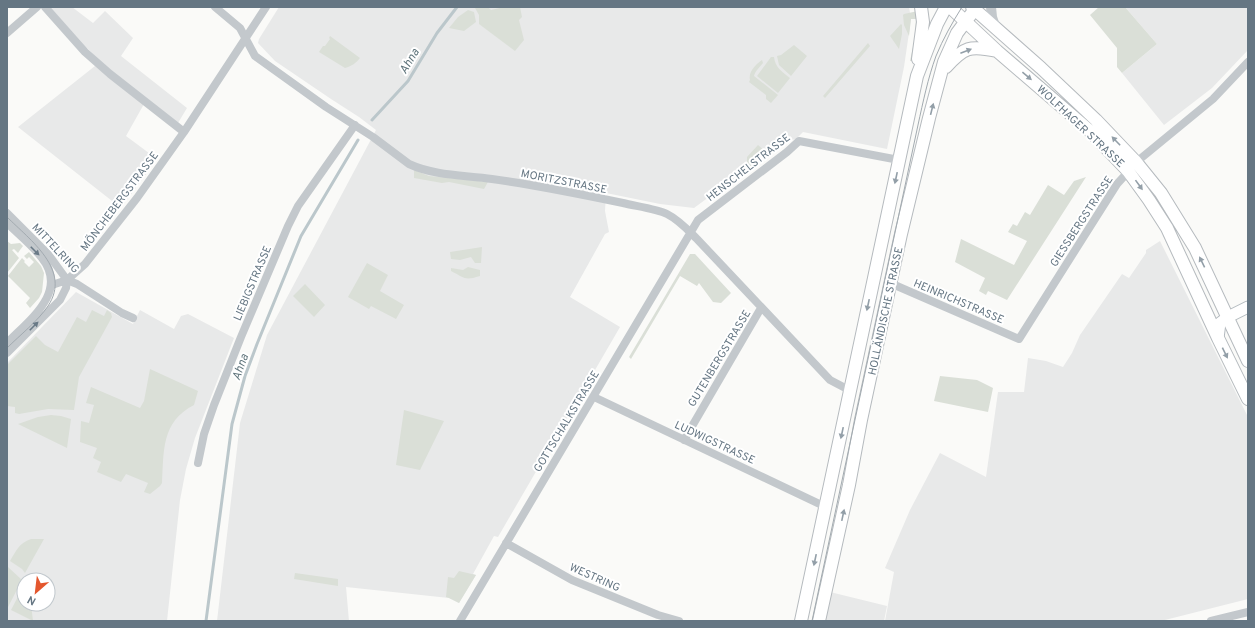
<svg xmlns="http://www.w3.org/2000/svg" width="1255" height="628" font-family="Overpass,sans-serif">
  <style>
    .built { fill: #e8e9e9; fill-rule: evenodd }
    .green { fill: #dadfd7 }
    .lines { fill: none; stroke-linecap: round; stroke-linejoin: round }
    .stream { stroke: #bbc7cb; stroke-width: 3 }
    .secondary-casing { stroke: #b3babf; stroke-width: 13 }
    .primary-casing { stroke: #b5babe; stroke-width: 14 }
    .minor { stroke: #c3c8cc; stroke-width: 8 }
    .tertiary { stroke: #c3c8cc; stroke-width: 10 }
    .secondary { stroke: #fff; stroke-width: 11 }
    .primary { stroke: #fff; stroke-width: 12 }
    .tram { stroke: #a2aab0; stroke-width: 1 }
    .oneway { fill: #939fa8 }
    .oneway2 { fill: #6a7a87 }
    .labels { text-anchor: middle; stroke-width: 4; stroke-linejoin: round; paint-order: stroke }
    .street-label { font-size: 11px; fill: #657683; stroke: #fff }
    .water-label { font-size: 12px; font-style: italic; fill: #60757c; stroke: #fff }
  </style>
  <rect width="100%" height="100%" fill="#fafaf8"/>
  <path class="built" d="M50,7H72L93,23L105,11L133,38L121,56L187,108L178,123L111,71L86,47Z
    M279,7H909L911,19L904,67L887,149L803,132L796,139L773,144L759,160L694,208L660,204L606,193L605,211L609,232L605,234L570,297L620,327L498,537L494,536L473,574L476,575L459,603L449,598L346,587L349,621H217L240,423L267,335L376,130L359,117L331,99L275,61L258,43L259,39Z
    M1125,7H1248V50L1212,88L1164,125L1122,73L1157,44Z
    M95,66L144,104L126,136L157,159L121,208L18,127Z
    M1160,241L1248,417V599L1161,621H885L894,572L885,568L910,510L940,453L986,477L998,392H1024L1028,358L1046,361L1063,367L1072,353L1080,335L1122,274L1129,278L1146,253V250Z
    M76,292L133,324L140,310L174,329L181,316L188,314L234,338L195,438L186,469L180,500L167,621H7V363ZM24,580H48V604H24Z
    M830,592L887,606L884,621H824Z"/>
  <path class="green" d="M481,7H488L491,10L504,7H520L522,17L519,20L524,40L515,51L479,24V15L475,8Z
    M1099,7H1125L1157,44L1122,73L1117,67V48L1090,15Z
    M468,10L474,12L476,22L464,31L449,28L458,17Z
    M918,11L915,46L912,61H910L915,38L916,19H911L909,36L904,25L903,15L904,14Z
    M901,24L902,25V34L899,49L890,36Z
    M330,36L360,58C356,63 352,66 345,68L319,52L323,46H325L330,39L329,38Z
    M868,43L870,46L825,98L823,96Z
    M794,45L807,56L791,76L779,65L777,56L781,55Z
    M771,57H774C775,67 782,72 790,78L778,93L757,76Z
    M762,60L763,63C760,67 755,71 754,76L778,95L771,103L766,99V95L749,82L750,80C748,72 756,64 762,60Z
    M758,145L766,152L759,160L747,169V157Z
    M414,170L429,176L488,182L484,189L449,182L442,183L414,178Z
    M1086,177L1007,300L988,291L986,295L979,291L985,278L955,262L961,239L1014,265L1027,241L1008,232L1013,224L1017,226L1025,212L1030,215L1048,185L1064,195L1074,181Z
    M7,241L11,244L20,243L23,246L20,250L18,253L14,249L12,250L19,258L7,273Z
    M482,247L481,263H475L471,257L460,260L451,259L450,252Z
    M29,252L41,266L44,273L42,292L39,298L30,308L26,303L30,298L8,276L22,258L25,261L24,262L29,267L34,262L29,257L27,259L24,256Z
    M690,254H695L731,293L721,303L713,302L699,283L697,286L680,276L631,359L629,357Z
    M367,263L388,275L380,291L404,305L396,319L371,306L369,309L348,297Z
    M468,267L480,270V276C464,281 465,278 451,271V268L463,270Z
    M305,284L325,305L314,317L293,296Z
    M92,310L104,316L107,310L111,313L112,317L79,377L74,410L48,409L19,414L15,413V407L7,406V365L36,336L45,345L58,352L77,317L86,322Z
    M150,369L198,391L194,405C161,422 164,451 162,483L160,486L150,494L144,492L148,483L126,474L121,482L97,472L101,462L93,458L97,448L80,442L81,421L89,423L94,405L86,403L91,387L140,408L144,401Z
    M940,376L977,380L993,388L988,412L934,401Z
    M404,410L444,421L420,470L396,465Z
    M51,415L61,416L71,419L67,448L18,424L38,417Z
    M31,539H44L25,573L22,569L10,561C16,551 19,543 31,539Z
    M8,567L22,580L7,609V569Z
    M459,571L476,575L459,603L449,598L446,597L448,577L454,578Z
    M295,573L338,579V586L294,579Z
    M24,585V604H31L33,621L11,610Z"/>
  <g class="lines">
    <path class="stream" d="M372,120L408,81L437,33L457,7
      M206,621L232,424L245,376L257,344L301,236L358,140"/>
    <g class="secondary-casing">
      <path id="secondary" d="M1218,338L1220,323L1228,317L1248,307"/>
    </g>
    <g class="primary-casing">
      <path id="primary" d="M950,7L997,51L1090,131L1128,171L1149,200L1167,228L1218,338L1248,399
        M972,7L1041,68L1096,120L1136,162L1161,193L1195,248L1248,361
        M918,59L923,22L921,7
        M946,67C964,47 970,45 997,51
        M801,621L917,76L937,24L946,7
        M819,621L849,485L861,420L901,234L929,118L944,62L957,33L975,9"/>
    </g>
    <path class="minor" d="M45,7L85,52L110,74L184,132
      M215,7L240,28L255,56L326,107L373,137L409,164C435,176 464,175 492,179C536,185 580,194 623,203C635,206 657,209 667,214C679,220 688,230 697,239L830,380L851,391
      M7,33L37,7
      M7,213L48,254L67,280L77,284L122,313L133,318
      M7,223C18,234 32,245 42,258C69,292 29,320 7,343
      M890,283L1019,339L1117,184L1140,159L1213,99L1248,62
      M52,285L67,280L85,264L137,198L184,132L266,7
      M7,353L60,300L66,288L67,280
      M594,397L826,507
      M684,440L761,308
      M198,463L204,434L214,405L241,337L288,226L298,206L355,125
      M506,543L572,580L658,615L679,621
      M460,621L698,220L787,152L799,141L899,160
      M1211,621L1248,612"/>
    <path class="tertiary" d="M991,7L992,17L996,29"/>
    <use href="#secondary" class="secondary"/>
    <use href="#primary" class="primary"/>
    <path class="tram" d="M7,217C30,240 72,270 48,306C38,321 20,335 7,348
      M812,621L918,125C923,102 928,78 936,56C943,39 952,23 962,7"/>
  </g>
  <defs><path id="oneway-solid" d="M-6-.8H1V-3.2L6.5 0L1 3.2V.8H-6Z"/></defs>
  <g class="oneway">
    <use href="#oneway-solid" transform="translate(966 51) rotate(-21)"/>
    <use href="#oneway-solid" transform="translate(1027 76) rotate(40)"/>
    <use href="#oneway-solid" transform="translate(932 109) rotate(-76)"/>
    <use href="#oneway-solid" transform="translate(1116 141) rotate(-134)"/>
    <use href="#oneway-solid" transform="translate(896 178) rotate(102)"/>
    <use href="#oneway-solid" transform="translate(1139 185) rotate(54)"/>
    <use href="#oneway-solid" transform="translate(1202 262) rotate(-116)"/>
    <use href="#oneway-solid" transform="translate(868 305) rotate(102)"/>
    <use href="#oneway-solid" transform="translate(1225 353) rotate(64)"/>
    <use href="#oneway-solid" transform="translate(842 433) rotate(102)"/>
    <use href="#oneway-solid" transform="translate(843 515) rotate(-78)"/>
    <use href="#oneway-solid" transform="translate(815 560) rotate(102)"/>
  </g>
  <g class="oneway2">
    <use href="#oneway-solid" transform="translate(35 251) rotate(45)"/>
    <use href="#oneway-solid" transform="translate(34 326) rotate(-45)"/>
  </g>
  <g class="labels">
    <g class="street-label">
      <text transform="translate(1081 126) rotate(43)" y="4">WOLFHAGER STRASSE</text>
      <text transform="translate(748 167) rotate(-38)" y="4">HENSCHELSTRASSE</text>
      <text transform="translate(564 181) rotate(11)" y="4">MORITZSTRASSE</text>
      <text transform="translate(119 201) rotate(-53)" y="4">MÖNCHEBERGSTRASSE</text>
      <text transform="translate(1081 221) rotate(-57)" y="4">GIESSBERGSTRASSE</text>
      <text transform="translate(56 248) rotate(47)" y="4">MITTELRING</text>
      <text transform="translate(252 283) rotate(-67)" y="4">LIEBIGSTRASSE</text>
      <text transform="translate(959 301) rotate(23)" y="4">HEINRICHSTRASSE</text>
      <text transform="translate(885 311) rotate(-78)" y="4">HOLLÄNDISCHE STRASSE</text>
      <text transform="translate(719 358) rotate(-59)" y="4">GUTENBERGSTRASSE</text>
      <text transform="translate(566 421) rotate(-59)" y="4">GOTTSCHALKSTRASSE</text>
      <text transform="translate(715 442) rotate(25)" y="4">LUDWIGSTRASSE</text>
      <text transform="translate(595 577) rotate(24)" y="4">WESTRING</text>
    </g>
    <g class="water-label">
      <text transform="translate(409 61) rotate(-59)" y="4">Ahna</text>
      <text transform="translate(240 367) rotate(-70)" y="4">Ahna</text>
    </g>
  </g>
  <rect width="1255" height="628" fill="none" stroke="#657683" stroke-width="16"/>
  <g transform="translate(36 592) rotate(208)"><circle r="19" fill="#ffffff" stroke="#c1c8cd"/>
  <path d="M0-3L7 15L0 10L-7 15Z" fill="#e4572e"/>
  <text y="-6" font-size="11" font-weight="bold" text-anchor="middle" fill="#657683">N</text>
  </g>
</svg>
